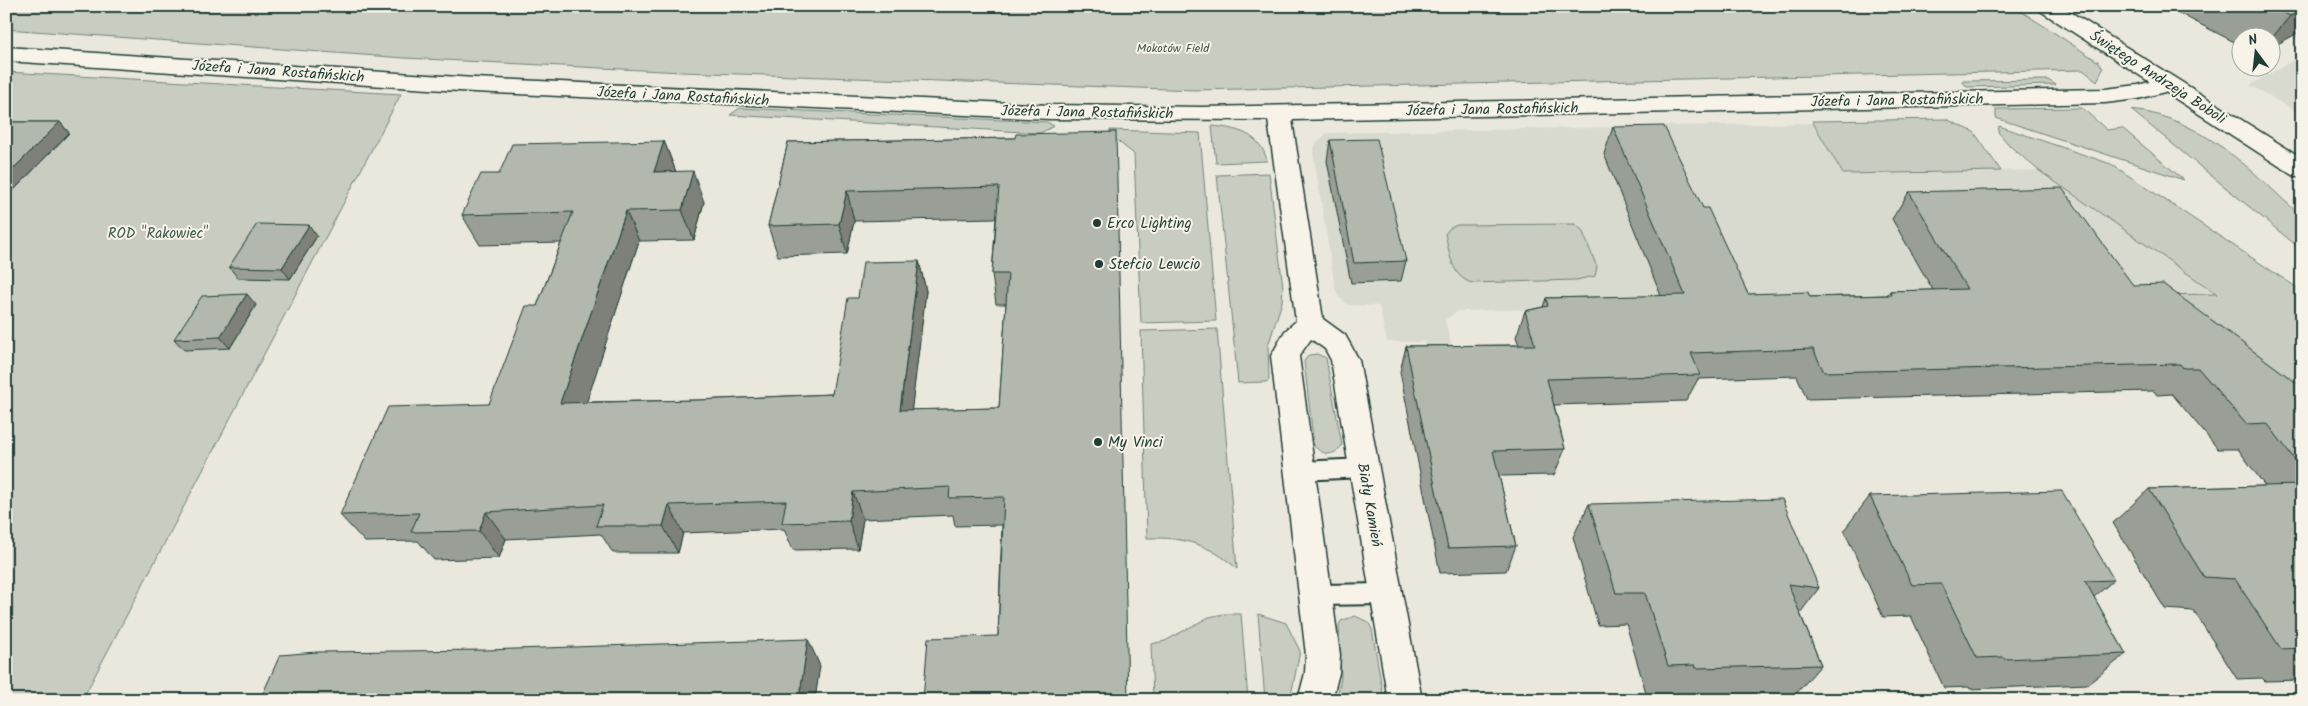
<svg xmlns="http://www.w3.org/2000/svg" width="2308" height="706" font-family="Kalam,sans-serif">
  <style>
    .built { fill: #d9dacf }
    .green { fill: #c8ccc1; stroke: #74847a }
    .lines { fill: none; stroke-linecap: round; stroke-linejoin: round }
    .service-casing { stroke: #1f3d34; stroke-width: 4 }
    .minor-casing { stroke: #1f3d34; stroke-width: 3 }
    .secondary-casing { stroke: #1f3d34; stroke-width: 3 }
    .service { fill: #f7f3e8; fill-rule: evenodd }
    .minor { fill: #f7f3e8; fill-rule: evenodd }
    .secondary { fill: #f7f3e8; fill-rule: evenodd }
    .wall { fill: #999e96; stroke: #1f3d34 }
    .shaded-wall { fill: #7d817a; stroke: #1f3d34 }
    .building { fill: #b2b8ae; stroke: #1f3d34 }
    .poi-dot { fill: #1f3d34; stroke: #f7f3e8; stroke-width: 2 }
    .labels { text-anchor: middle; stroke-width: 4; stroke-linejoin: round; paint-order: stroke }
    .far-park-label { font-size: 12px; fill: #415a50; stroke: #f7f3e8 }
    .street-label { font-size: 15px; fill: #1f3d34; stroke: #f7f3e8 }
    .poi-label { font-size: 15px; fill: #1f3d34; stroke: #f7f3e8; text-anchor: start }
    .park-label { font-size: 15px; fill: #415a50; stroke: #f7f3e8 }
  </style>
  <rect width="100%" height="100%" fill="#eae8dd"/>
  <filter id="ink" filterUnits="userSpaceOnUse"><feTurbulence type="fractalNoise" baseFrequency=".02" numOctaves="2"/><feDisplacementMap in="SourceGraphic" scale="10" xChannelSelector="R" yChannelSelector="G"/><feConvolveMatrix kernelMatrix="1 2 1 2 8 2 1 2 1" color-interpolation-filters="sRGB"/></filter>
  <g filter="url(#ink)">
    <path class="built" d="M2302,55V115L2250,85Z
      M1813,123L1843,174L2038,170L2218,295L1458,311L1445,320L1459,372H1432L1425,342H1387L1379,306L1348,305L1339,297L1335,288L1313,152L1316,143L1327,133Z"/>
    <path class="green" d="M6,6H2013L2099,62L2103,69L2097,81L2083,70L1196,90L681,72L404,58L6,29Z
      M6,72L401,94L82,700H6Z
      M2048,80L2056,85L1967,87L1962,81Z
      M740,108L1047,122L1054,126L1040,133L730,115Z
      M2082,108L2107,130L2122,128L2184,180L1996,118V109Z
      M2131,110C2202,117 2253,172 2302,217V250Z
      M1946,119L1974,132L2001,171L1843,174L1812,121Z
      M1212,126C1237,128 1261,134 1267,161L1216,163Z
      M1999,126L2111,164L2302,291V411L2149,295L2217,294L2038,170L2010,146L1998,132Z
      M1110,130L1200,133L1216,321L1141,323L1134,154L1110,135Z
      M1269,173L1283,287L1282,302L1268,346L1269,380L1266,382L1238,383L1217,175Z
      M1575,224L1582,230L1597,267L1595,276L1576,280L1472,283C1451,277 1450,253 1445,234L1450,228L1457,225Z
      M1217,329L1237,569C1210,544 1183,537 1147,538L1141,331Z
      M1317,354L1326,358L1342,445C1334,457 1324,456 1314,446L1304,361L1309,355Z
      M1224,614H1241L1248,700H1153L1151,644L1165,641L1209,617Z
      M1258,614L1286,623L1300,651L1290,700H1265Z
      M1355,616L1368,622L1372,629L1384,700H1336L1341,679L1339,625L1341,621Z"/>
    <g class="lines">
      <g class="service-casing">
        <path id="service" d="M1364,459L1372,462L1375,468L1372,474L1364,477L1300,480L1292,477L1289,471L1292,465L1300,462Z
          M1386,584L1394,587L1398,594L1394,601L1386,604L1317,605L1309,602L1305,595L1309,588L1317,585Z"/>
      </g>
      <g class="minor-casing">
        <path id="minor" d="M6,47L474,78L1050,105L1203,107L2105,89L2138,85L2168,77L2176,79L2179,84L2176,89L2138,99L2105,103L1292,120L1323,319L1345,335L1359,360L1422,700H1388L1331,360L1325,349L1311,339L1299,356L1340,655L1339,673L1332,700H1298L1305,673L1306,655L1271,356L1285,331L1296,321L1268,120L1050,119L474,92L6,61Z"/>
      </g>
      <g class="secondary-casing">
        <path id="secondary" d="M2036,6H2061L2302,158V177L2293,175L2039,10Z"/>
      </g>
      <use href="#service" class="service"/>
      <use href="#minor" class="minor"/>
      <use href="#secondary" class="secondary"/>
    </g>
    <path class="wall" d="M2165,6H2302L2270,48V38H2240V45Z
      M6,122H60L69,133L12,192H6Z
      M1613,127L1703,208L1748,294L1810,297L1887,295L1890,291L1933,290L1892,219L1909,192L2133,285L2302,387V680L2265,681L2262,678L2237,679L2194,611L2165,609L2113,523L2149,489L2265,486L2238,449H2218L2172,394L2157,395L2154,391L1807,399L1797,376L1698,379L1686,401L1554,405L1565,449L1554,475L1499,476L1516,546L1506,571L1440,573L1400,372L1406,346L1519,345L1516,337L1525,311L1543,307L1546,298L1661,296L1604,154Z
      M1116,132L998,636L1002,525L955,526L953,515L863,519L858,549L793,550L784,529L683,533L678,553H613L601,534L506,539L499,558L434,560L418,541L365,542L340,515L489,404L537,306L561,243L480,245L462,215L499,174L664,141L676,172L704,202L694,240L639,241L586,402L698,400L832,394L858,298L919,261L926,291L911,410L999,408L1006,304H996L992,274L996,218L854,221L847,254L778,256L768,226L788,142L1015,138Z
      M1330,140L1406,261L1401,281L1351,283L1327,161Z
      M317,236L290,279L238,278L229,267Z
      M256,305L230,348L184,350L174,339Z
      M1870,496L2114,580L2094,597L2126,654L2088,684L1970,689L1969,687L1944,688L1911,616L1883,617L1844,530Z
      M1589,504L1819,588L1800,613L1821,665L1795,695L1674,698L1673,694L1647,696L1626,624L1598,625L1573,537Z"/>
    <path class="shaded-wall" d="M2302,10V31L2270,48V40L2290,16Z
      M60,122L69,133L12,192L6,185V176Z
      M664,141L676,172H654Z
      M693,171L704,202L694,240L682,210Z
      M847,191L854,221L847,254L839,224Z
      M626,211L639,241L577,432L560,403Z
      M309,225L317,236L290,279L282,268Z
      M919,261L926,291L908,439L900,410Z
      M247,294L256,305L230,348L220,337Z
      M853,492L863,519L858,549L849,521Z
      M669,505L683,533L678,553L663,526Z
      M486,512L506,539L499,558L479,531Z
      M808,639L820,666L815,700H799Z"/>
    <path class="building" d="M2270,6H2302V10L2290,16Z
      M6,122H60L6,176Z
      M1664,126L1703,208H1708L1748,294L1808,292L1810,297L1892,295L1890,291L1967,289L1909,192L2062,188L2133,285L2163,284L2302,387V469L2267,423L2246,424L2198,368H2183L2180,364L1824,372L1813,349L1691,353L1700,375L1547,379L1565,449L1493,451L1516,546L1448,548L1406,346L1535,345L1525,311L1548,306L1546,298L1685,295L1613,127Z
      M1116,132L1128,700H923L928,638L998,636L1004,497L949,498L950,487L853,492L849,521L782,523L786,501L669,505L663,526H596L603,505L486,512L479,531L411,532L419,513L340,515L388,407L489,404L526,306H537L573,212L462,215L481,174H499L512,144L664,141L654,172L693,171L682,210L626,211L560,403L698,400L832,394L848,298H858L863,262L919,261L900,410L999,408L1008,274H992L999,187L847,191L839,224L768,226L788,142L1015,138L1016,134Z
      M1377,139L1406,261L1354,263L1330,140Z
      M257,224L309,225L282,268L229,267Z
      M247,294L220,337L174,339L202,296Z
      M2302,485V648L2281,649L2235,579L2204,577L2149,489Z
      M2062,491L2114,580L2085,581L2126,654L2004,659L2003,657L1977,658L1941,584L1912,585L1870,496Z
      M1782,499L1819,588L1788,584L1821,665L1696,668L1695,665L1668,666L1645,593H1616L1589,504Z
      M808,639L799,700H260L280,655L317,652L486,650Z"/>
  </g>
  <g class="poi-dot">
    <circle cx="1097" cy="223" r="5"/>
    <circle cx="1099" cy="264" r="5"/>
    <circle cx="1098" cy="442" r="5"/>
  </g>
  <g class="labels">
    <g class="far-park-label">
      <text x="1173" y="52">Mokotów Field</text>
    </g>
    <g class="street-label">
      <text transform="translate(278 71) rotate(4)" y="5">Józefa i Jana Rostafińskich</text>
      <text transform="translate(2158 77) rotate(33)" y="5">Świętego Andrzeja Boboli</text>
      <text transform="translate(683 96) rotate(3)" y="5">Józefa i Jana Rostafińskich</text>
      <text transform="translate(1897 100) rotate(-1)" y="5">Józefa i Jana Rostafińskich</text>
      <text transform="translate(1492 109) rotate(-1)" y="5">Józefa i Jana Rostafińskich</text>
      <text transform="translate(1087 112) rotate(1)" y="5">Józefa i Jana Rostafińskich</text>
      <text transform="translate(1370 505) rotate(80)" y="5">Biały Kamień</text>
    </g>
    <g class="poi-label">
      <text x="1107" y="228">Erco Lighting</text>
      <text x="1109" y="269">Stefcio Lewcio</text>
      <text x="1108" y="447">My Vinci</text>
    </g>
    <g class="park-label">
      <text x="158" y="238">ROD "Rakowiec"</text>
    </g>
  </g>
  <rect width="2308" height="706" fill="none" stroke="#f7f3e8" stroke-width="25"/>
  <rect x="12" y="12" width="2283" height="681" fill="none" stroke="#1f3d34" stroke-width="2" filter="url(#ink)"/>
  <g transform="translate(2256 52) rotate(345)"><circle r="24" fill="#f7f3e8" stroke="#a1aaa0"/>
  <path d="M0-4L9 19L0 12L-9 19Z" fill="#1f3d34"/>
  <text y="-8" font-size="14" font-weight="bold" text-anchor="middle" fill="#1f3d34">N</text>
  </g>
</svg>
